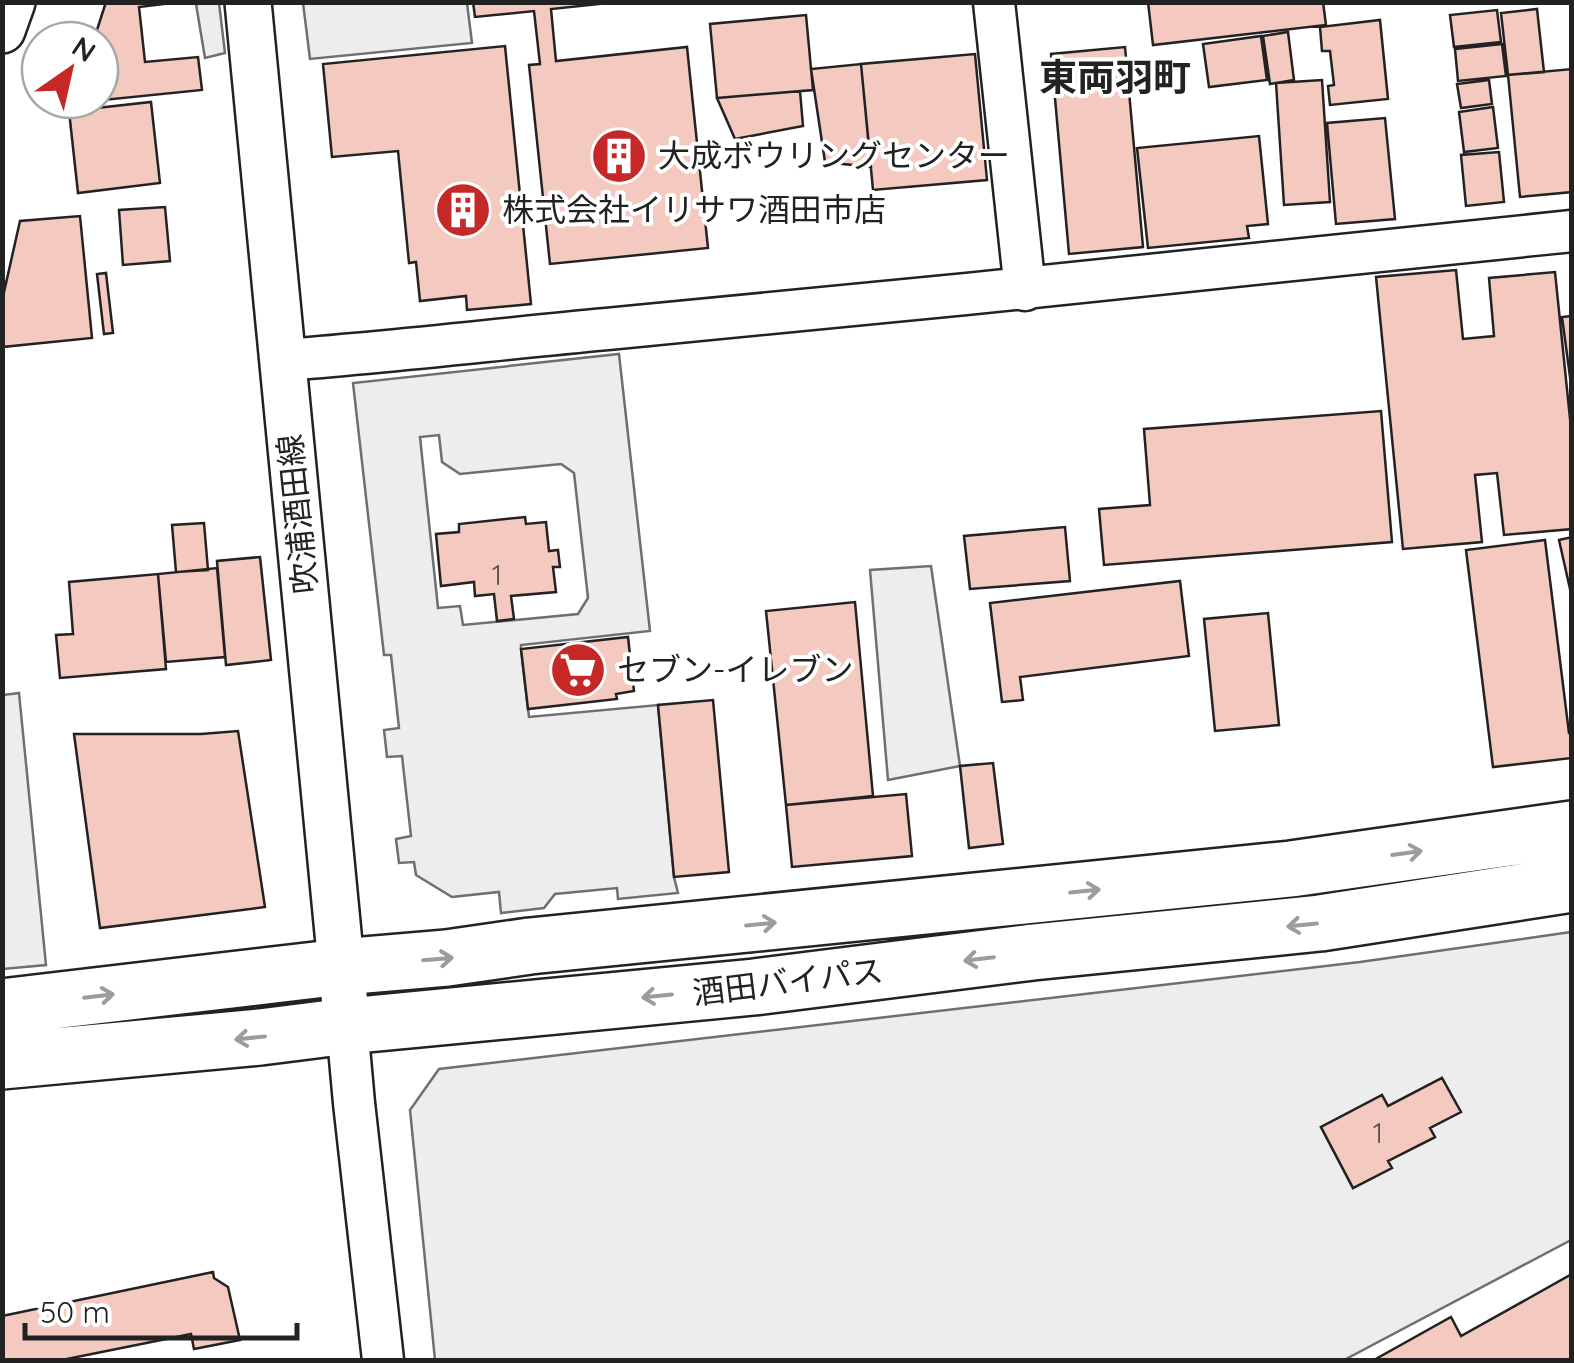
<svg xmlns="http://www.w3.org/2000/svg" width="1574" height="1363" font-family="Quicksand,'Noto Sans JP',sans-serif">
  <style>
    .parking { fill: #ededed; stroke: #6f6f6f; stroke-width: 2.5; fill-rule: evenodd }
    .building { fill: #f3c9c0; stroke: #222; stroke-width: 2.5 }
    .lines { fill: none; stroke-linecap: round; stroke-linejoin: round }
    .tertiary-casing { stroke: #222; stroke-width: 45 }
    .secondary-casing { stroke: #222; stroke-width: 50 }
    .trunk-casing { stroke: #222; stroke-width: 60 }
    .tertiary { stroke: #fff; stroke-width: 40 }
    .secondary { stroke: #fff; stroke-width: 45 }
    .trunk { stroke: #fff; stroke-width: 55 }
    .oneway { stroke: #9c9c9c }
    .labels { text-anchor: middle; stroke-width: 8; stroke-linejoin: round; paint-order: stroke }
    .number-label { font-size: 28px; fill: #564c4a }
    .poi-label { font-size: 32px; fill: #222; stroke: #fff; text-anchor: start }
    .street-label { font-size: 32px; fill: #222; stroke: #fff }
    .quarter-label { font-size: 38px; font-weight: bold; fill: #222; stroke: #fff }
  </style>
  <rect width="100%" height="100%" fill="#fff"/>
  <path class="parking" d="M219,3L225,53L205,58L196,4Z
    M303,3H467L472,43L310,59Z
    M619,354L650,631L521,645V649L529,717L658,705L674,877L678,893L618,899L617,888L555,894L544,908L501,913L499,892L452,897L416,875L414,862L399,863L396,839L411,836L402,756L387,757L384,730L399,728L391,655H384L353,383ZM439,435L442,462L460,474L561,464L574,473L588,598L578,614L463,625L460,606L438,608L420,437Z
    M931,566L960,766L888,780L870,570Z
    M19,693L46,965L3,969V695Z
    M1571,932V1240L1344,1360H435L410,1110L439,1069L1360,962ZM1442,1078L1460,1112L1430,1128L1434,1138L1388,1161L1391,1168L1353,1188L1321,1127L1382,1096L1388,1106Z"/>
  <path class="building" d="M106,2H180L139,7L145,62L198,57L202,90L74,103L73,100H100V40H96V33Z
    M473,2H618L551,9L556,61L687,47L708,248L550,264L529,65L540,64L534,11L475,17Z
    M1148,2H1323L1326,25L1153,45Z
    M1537,9L1544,72L1508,75L1501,13Z
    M1497,10L1501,42L1454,47L1450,15Z
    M806,15L813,90L717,98L710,24Z
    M1380,20L1388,99L1330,105L1328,86L1334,85L1330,51H1322L1320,27Z
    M1288,32L1294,80L1270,84L1263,36Z
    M1261,36L1267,80L1209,87L1203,44Z
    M1502,44L1506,76L1458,81L1455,49Z
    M505,46L531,304L467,310L466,296L420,301L416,262L409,263L398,151L332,157L323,64Z
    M1125,47L1143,247L1069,254L1051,54Z
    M975,54L987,180L873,190L861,64Z
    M861,64L871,167L825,162L811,69Z
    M1572,69V192L1520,197L1508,75Z
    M1322,80L1330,202L1284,205L1276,83Z
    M1489,80L1492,104L1461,108L1457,84Z
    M800,91L803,126L735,139L717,98Z
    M151,102L160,183L78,193L69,111Z
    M1493,107L1498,148L1464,152L1459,112Z
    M1385,118L1395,219L1336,224L1327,123Z
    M1259,136L1268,224L1247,226L1249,238L1148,248L1137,148Z
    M1499,152L1504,202L1466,206L1461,155Z
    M165,207L170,261L123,265L119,210Z
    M80,216L92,338L2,347V301L20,221Z
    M1456,270L1463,339L1494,336L1489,278L1555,272L1572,438V529L1504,535L1497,473L1475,475L1482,542L1403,549L1376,277Z
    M106,273L113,333L104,334L97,274Z
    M1572,316V392L1562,317Z
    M1381,411L1392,542L1104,565L1099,509L1150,505L1144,429Z
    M525,517L526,524L546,522L549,551L558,550L560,567H553L556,592L511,596L514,619L497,621L494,594L475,596L474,582L441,586L436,534L459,532V524Z
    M204,523L208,570L176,572L172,525Z
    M1065,527L1070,581L970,589L964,536Z
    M1572,537V589H1570L1559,540Z
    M1545,540L1569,733L1572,734V758L1493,767L1466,550Z
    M260,557L271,660L226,665L217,561Z
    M217,568L225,657L166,662L158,574Z
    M158,574L166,669L60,678L56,635L73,634L69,582Z
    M1180,581L1189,656L1020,677L1023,700L1002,702L990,603Z
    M855,602L873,796L786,805L766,611Z
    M1268,613L1279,725L1215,731L1204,619Z
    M628,637L634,691L616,694L617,699L528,709L521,649Z
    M713,700L729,872L674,877L658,705Z
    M238,731L265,907L100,928L74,734H201Z
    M993,763L1003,844L969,848L960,766Z
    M906,794L912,856L792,867L786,805Z
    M1442,1078L1461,1112L1430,1128L1435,1137L1388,1161L1392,1168L1353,1188L1321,1127L1382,1095L1388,1106Z
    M213,1272L214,1278L228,1287L240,1340L194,1349L191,1334L62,1360H2V1316Z
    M1572,1274V1360H1374L1451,1317L1461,1336Z"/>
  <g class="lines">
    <g class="tertiary-casing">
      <path id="tertiary" d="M994,2L1025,290
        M283,360C391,352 499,339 607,329C929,299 1250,265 1572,231
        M347,1026L354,1103L383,1360"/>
    </g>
    <g class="secondary-casing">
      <path id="secondary" d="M248,2L347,1026
        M2,30L12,2"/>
    </g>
    <g class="trunk-casing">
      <path id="trunk" d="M2,1007L341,967L447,958L530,946L1291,869L1572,829
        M2,1061L260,1037L347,1026L754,987L1033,952L1320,923L1572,884"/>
    </g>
    <use href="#tertiary" class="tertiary"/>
    <use href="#secondary" class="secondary"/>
    <use href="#trunk" class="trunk"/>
  </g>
  <defs><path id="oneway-shaft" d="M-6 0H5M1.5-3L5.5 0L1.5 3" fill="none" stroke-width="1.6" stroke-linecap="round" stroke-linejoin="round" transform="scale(2.5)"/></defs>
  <g class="oneway">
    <use href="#oneway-shaft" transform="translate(1407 853) rotate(-8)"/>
    <use href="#oneway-shaft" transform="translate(1085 891) rotate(-6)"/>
    <use href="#oneway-shaft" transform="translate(761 924) rotate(-6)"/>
    <use href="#oneway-shaft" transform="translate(1302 925) rotate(174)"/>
    <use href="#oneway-shaft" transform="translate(438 959) rotate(-5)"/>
    <use href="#oneway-shaft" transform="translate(979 959) rotate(173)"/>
    <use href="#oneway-shaft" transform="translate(99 996) rotate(-7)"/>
    <use href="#oneway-shaft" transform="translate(657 996) rotate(174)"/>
    <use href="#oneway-shaft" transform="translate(250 1038) rotate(174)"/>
  </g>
  <defs>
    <g id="building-disc" transform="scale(2.875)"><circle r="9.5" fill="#c62828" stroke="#fff"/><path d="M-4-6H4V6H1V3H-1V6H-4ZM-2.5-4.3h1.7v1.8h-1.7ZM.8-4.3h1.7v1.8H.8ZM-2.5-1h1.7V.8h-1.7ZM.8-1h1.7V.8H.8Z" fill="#fff"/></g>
    <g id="supermarket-disc" transform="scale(2.875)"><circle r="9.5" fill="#c62828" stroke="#fff"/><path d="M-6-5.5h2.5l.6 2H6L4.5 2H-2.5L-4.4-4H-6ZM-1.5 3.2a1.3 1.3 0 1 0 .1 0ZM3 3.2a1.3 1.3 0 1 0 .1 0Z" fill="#fff"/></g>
  </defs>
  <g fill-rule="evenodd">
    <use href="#building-disc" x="619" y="156"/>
    <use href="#building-disc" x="463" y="210"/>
    <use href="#supermarket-disc" x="578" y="670"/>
  </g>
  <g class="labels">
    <g class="number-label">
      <text x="497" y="585">1</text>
      <text x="1378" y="1143">1</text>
    </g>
    <g class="poi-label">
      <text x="658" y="167">大成ボウリングセンター</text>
      <text x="502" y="221">株式会社イリサワ酒田市店</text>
      <text x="617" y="681">セブン-イレブン</text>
    </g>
    <g class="street-label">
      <text transform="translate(298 514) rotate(-96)" y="11">吹浦酒田線</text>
      <text transform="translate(788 982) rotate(-7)" y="11">酒田バイパス</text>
    </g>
    <g class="quarter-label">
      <text x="1115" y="91">東両羽町</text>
    </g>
  </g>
  <rect width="1574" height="1363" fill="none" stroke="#222222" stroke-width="10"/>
  <g transform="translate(70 70) rotate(34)"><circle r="48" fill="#ffffff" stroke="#a7a7a7" stroke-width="2.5"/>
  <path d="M0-8L18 38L0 25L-18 38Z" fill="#c62828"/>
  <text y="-15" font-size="28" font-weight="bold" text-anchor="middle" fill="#222222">N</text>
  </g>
  <path d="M25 1323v15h272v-15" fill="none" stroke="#222222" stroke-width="5"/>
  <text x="40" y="1323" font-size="30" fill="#222222" stroke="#ffffff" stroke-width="8" paint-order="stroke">50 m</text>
</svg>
